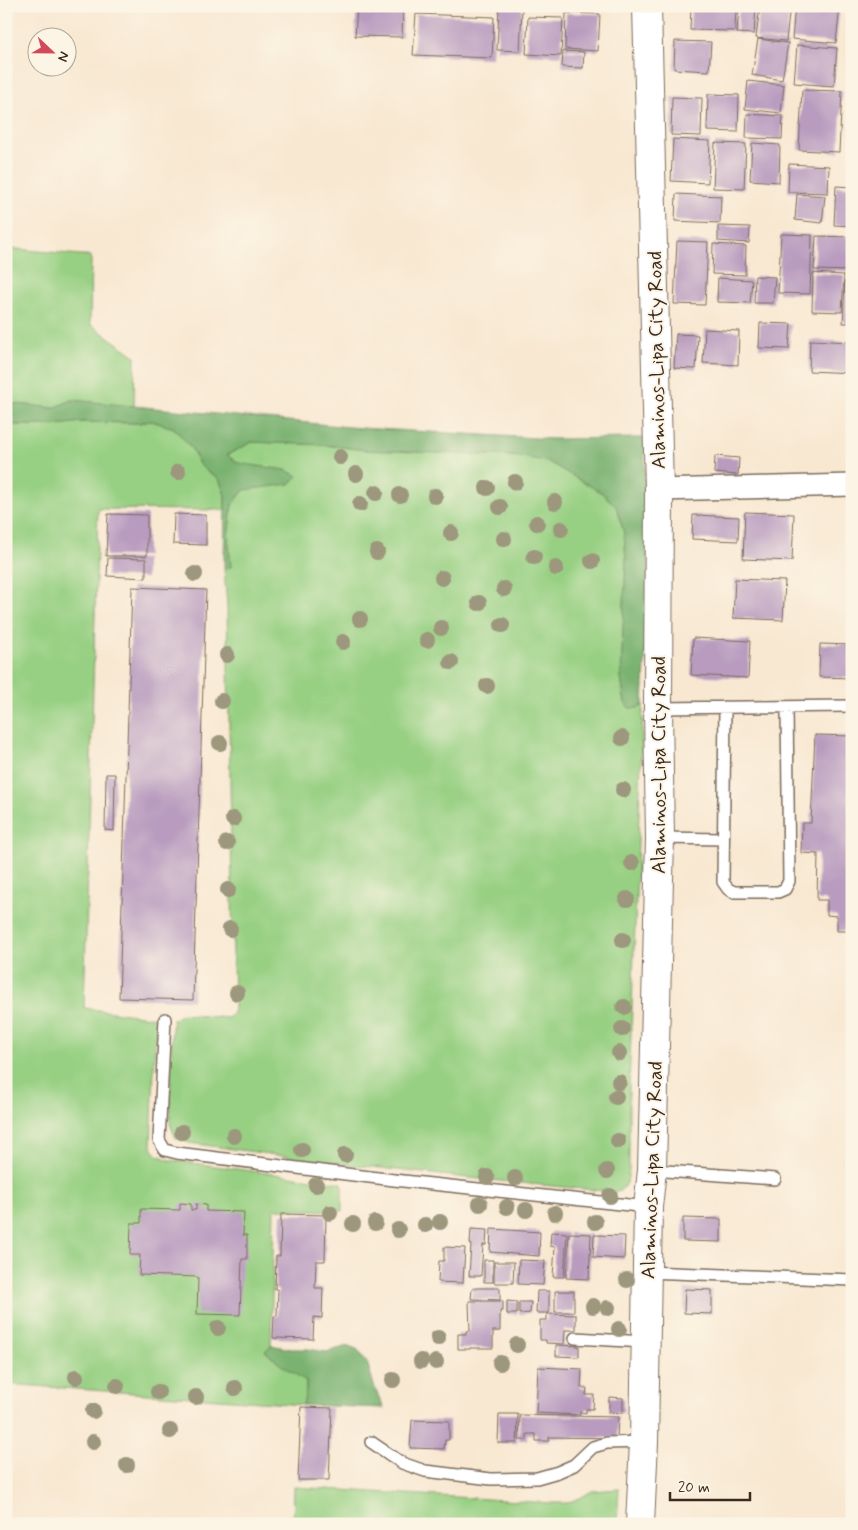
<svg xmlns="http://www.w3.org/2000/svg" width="858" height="1530" font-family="Mynerve,sans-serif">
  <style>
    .green { fill: #98d083; stroke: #6a7d50 }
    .forest { fill: #7ab271; stroke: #5a6e48 }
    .building { fill: #b89bbf }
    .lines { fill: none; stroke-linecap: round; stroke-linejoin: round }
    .lane-casing { stroke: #7d6c5d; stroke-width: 14 }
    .street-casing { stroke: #7d6c5d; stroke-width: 24 }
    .primary-casing { stroke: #7d6c5d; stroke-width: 30 }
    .lane { stroke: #fff; stroke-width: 11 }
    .street { stroke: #fff; stroke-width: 21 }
    .primary { stroke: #fff; stroke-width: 28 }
    .tree { fill: #9d977d }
    .labels { text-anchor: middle; stroke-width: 4; stroke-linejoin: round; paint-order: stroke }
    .street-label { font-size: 20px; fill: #3b2a1e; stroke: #fcf5e5 }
  </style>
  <rect width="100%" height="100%" fill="#fcf5e5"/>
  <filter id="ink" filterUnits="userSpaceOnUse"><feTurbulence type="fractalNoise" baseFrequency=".02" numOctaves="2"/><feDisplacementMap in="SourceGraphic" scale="10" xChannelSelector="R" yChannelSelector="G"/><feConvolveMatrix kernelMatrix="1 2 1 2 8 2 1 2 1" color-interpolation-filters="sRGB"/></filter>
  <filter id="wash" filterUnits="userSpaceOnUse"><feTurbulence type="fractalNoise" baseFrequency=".0096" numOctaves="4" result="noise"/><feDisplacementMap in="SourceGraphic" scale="20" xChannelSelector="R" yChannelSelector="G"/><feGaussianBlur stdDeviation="1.12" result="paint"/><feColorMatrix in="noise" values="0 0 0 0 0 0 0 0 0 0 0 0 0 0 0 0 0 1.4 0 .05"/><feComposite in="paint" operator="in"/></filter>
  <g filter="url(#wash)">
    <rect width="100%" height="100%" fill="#f8e8d2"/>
    <path class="green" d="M6,248L91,256L90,324L135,356L134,407L72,400L54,408L8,403L6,404Z
      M152,421L174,428L192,449L199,464L210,474L219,479L225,495V510L98,509L84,1008L156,1018L151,1145L157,1155L170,1160L342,1183V1211L274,1209L271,1345L265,1351L281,1365L306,1380V1391L303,1405L6,1384V425H56L82,422L138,423Z
      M252,442L325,445L365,450L514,456L547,461L602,493L616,506L624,533L626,559L621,678L625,703L638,708L643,705L629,1088V1169L627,1183L620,1191L614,1192L459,1177L320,1161L189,1143L176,1138L170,1124L172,1029L173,1020L182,1014L228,1018L231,1016L234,1010L227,606L224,569L231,567L228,537L232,505L244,490L298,476L285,470L238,464L227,455Z
      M294,1487L551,1503H566L580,1498L592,1491L619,1489L617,1524H293Z"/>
    <path class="forest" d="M72,400L360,428L554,439L644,438L649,579L643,705L638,708H629L625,703L621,678L626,559L624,533L616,506L602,493L547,461L514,456L365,450L325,445L252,442L227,455L238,463L285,470L298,476L290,484L244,490L232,505L228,537L231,567L224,569L225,495L219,479L210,474L199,464L192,449L174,428L152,421L138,423L82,422L56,425H6V404L8,403L54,408Z
      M271,1345L291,1349H308L326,1352L348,1346L357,1349L367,1362L375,1389L384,1408L303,1405L306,1391V1381L281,1365L265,1351Z"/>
    <g id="blocks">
      <path class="building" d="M357,6H403L402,37L355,36Z
        M691,6H736L735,31L690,30Z
        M739,6H756L754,34L737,33Z
        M760,6H790L786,41L756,38Z
        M795,6H840L836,43L792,39Z
        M499,7L522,8L520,51L497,50Z
        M566,13L600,14L598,51L565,49Z
        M416,14L494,17L492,58L413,55Z
        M528,17L563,18L561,56L526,54Z
        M758,39L788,43L782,80L752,75Z
        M675,41L711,42L709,71L674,69Z
        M797,45L837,48L834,86L794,83Z
        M563,51L584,52L583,68L562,67Z
        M748,81L784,85L781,113L745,109Z
        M802,90L842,91L839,152L799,150Z
        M708,94L739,95L738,132L707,131Z
        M672,97L702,98L701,136L671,135Z
        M747,114L783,116L782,139L746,138Z
        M673,139L710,141L708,183L671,181Z
        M715,143L746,144L744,189L713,188Z
        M752,143L780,145L779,182L750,180Z
        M789,164L829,166L828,193L788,192Z
        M836,186L852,187V226L834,225Z
        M676,194L721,196L720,223L675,221Z
        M797,194L825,196L822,223L795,220Z
        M718,226L750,227L749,243L718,241Z
        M781,234L812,235L810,294L778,293Z
        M816,236L852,237L851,271L814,270Z
        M677,241L708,242L705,305L674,304Z
        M713,244L746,246L745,275L712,274Z
        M813,273L844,275L842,312L812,311Z
        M755,276L775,277L773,303H754Z
        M718,278L752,280L750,303L717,302Z
        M845,281H852V323H843Z
        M760,323L791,324L789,349L759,348Z
        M705,329L739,331L738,365L703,363Z
        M676,334L698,335L696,369L674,368Z
        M810,340L852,342V373L809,371Z
        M715,456L739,458L738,475L714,473Z
        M745,512L794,514L792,561L743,559Z
        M108,514L147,515V556H106Z
        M174,514L206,515V545L173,544Z
        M693,515L739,517L738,541L692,539Z
        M108,558L146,559V578L107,576Z
        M735,579L785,581L783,620L733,618Z
        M132,587L206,590L193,1000L119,998Z
        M693,638L750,641L748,678L691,675Z
        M820,644L852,645V678L819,677Z
        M815,735L852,736V931H837V916L827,915V900H817L818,854L801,853L802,823H811Z
        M106,774H115L114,831L105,830Z
        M180,1203L191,1204V1210H196V1204L206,1205V1211L244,1212L243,1235H247V1259H242L240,1315L197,1314L198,1277L139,1275L140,1255H130L131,1223H141V1209L180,1210Z
        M281,1214L326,1215L325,1261H316L315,1288H323L322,1318L314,1317L313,1339L273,1338L274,1316H277L278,1290L275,1289L276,1256H280Z
        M683,1218L721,1219V1242L683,1241Z
        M471,1229L487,1230L486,1245H483L481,1276H469L471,1245L470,1244Z
        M491,1229L540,1232L539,1256L490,1252Z
        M551,1232L567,1233L564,1277H553L555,1247L550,1246Z
        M569,1233L591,1234L589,1279L566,1278Z
        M594,1235L625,1236L624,1259L593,1257Z
        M444,1247L465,1248L463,1283L438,1282L439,1261H444Z
        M484,1260H493V1282H484Z
        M519,1260L545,1261L543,1285L518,1284Z
        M494,1262H514L513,1283H494Z
        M472,1288H500V1300L471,1299Z
        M685,1289L712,1290V1314L684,1313Z
        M537,1291H549V1313H536Z
        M555,1291H574V1312H555Z
        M469,1301H503V1311H500V1331H493V1348H470V1349H458V1334H466V1331H470Z
        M507,1301L517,1302V1314H507Z
        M519,1302H531L530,1313L519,1314Z
        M547,1314L576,1315V1330H565L564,1344L546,1343V1340H540V1320H547Z
        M556,1345L579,1346V1357L556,1356Z
        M538,1367L582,1369L581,1388H587L586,1395H594L593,1409H586V1413L580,1412V1415L536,1413Z
        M609,1397L623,1398V1413L609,1412Z
        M301,1407L332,1408L329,1480H298Z
        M499,1414H518L517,1443H498Z
        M520,1415L618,1417L617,1438L549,1437V1441H536V1434H527V1440H519Z
        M412,1420L449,1421V1440H445L444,1449L410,1448Z"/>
    </g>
  </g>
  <g filter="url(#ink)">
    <use href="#blocks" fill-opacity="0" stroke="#7d6c5d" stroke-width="1"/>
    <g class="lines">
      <g class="lane-casing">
        <path id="lane" d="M725,707L723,882L728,889L734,892H778L785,889L789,881L787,707
          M658,708L852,706
          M660,838L723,839
          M165,1019L159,1140L165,1150L177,1153L394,1180L648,1207
          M652,1170L775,1179
          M647,1272L852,1280
          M575,1338L645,1342
          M371,1442L402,1463L425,1471L491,1479L537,1478L558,1472L574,1465L593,1447L607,1443L644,1442"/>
      </g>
      <g class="street-casing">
        <path id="street" d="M659,490L852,485"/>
      </g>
      <g class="primary-casing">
        <path id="primary" d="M640,1524L644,1442L648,1207L652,1170L660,838L658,708L659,490L647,6"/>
      </g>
      <use href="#lane" class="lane"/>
      <use href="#street" class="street"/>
      <use href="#primary" class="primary"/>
    </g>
    <g class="tree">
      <circle cx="340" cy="457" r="8"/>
      <circle cx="178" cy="472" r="8"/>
      <circle cx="356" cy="474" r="8"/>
      <circle cx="515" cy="482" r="8"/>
      <circle cx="487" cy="488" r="8"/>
      <circle cx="376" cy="493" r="8"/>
      <circle cx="400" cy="495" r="8"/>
      <circle cx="435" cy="496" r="8"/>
      <circle cx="555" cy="502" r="8"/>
      <circle cx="360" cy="504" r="8"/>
      <circle cx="500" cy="507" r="8"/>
      <circle cx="537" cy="523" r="8"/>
      <circle cx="561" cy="529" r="8"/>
      <circle cx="451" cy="533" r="8"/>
      <circle cx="504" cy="539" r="8"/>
      <circle cx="377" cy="552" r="8"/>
      <circle cx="534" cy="557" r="8"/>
      <circle cx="592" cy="561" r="8"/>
      <circle cx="556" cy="568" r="8"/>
      <circle cx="195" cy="574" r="8"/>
      <circle cx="442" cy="578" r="8"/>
      <circle cx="504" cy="589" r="8"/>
      <circle cx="479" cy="603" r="8"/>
      <circle cx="360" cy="619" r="8"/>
      <circle cx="502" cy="625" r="8"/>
      <circle cx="441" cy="628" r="8"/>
      <circle cx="427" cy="640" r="8"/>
      <circle cx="343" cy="642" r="8"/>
      <circle cx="227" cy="655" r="8"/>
      <circle cx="451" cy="662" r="8"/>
      <circle cx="487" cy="686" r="8"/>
      <circle cx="222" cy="701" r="8"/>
      <circle cx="622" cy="738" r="8"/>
      <circle cx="220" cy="743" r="8"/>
      <circle cx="623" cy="790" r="8"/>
      <circle cx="233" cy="819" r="8"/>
      <circle cx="227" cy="843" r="8"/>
      <circle cx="632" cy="863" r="8"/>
      <circle cx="228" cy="890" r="8"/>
      <circle cx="627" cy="899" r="8"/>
      <circle cx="230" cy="929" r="8"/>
      <circle cx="623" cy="940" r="8"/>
      <circle cx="237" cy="993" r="8"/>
      <circle cx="624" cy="1007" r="8"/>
      <circle cx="622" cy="1029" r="8"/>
      <circle cx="619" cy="1053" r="8"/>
      <circle cx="619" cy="1082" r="8"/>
      <circle cx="616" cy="1097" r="8"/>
      <circle cx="182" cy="1132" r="8"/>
      <circle cx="234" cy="1136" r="8"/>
      <circle cx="618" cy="1141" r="8"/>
      <circle cx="302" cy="1150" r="8"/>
      <circle cx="345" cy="1155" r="8"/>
      <circle cx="607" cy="1171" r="8"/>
      <circle cx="487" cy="1177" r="8"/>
      <circle cx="515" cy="1178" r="8"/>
      <circle cx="316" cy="1185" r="8"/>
      <circle cx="610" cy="1196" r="8"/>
      <circle cx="480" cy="1204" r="8"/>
      <circle cx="507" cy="1207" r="8"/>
      <circle cx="526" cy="1210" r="8"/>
      <circle cx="330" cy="1213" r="8"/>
      <circle cx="555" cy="1213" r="8"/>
      <circle cx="440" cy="1222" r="8"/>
      <circle cx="595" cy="1222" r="8"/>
      <circle cx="375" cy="1223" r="8"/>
      <circle cx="353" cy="1224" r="8"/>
      <circle cx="425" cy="1225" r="8"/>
      <circle cx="398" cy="1230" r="8"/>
      <circle cx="627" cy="1280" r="8"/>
      <circle cx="593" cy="1306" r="8"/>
      <circle cx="608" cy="1308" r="8"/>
      <circle cx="218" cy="1328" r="8"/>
      <circle cx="619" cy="1329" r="8"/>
      <circle cx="438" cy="1338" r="8"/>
      <circle cx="517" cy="1345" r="8"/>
      <circle cx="421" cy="1361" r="8"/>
      <circle cx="436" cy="1362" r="8"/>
      <circle cx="500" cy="1363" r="8"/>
      <circle cx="76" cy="1377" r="8"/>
      <circle cx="393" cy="1380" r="8"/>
      <circle cx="117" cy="1386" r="8"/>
      <circle cx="235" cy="1388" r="8"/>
      <circle cx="158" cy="1392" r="8"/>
      <circle cx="196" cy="1397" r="8"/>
      <circle cx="93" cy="1411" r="8"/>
      <circle cx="170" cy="1431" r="8"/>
      <circle cx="93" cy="1442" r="8"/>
      <circle cx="127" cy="1465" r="8"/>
    </g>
  </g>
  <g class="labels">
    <g class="street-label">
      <text transform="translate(656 360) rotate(-91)" y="7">Alaminos-Lipa City Road</text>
      <text transform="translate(658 765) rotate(-90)" y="7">Alaminos-Lipa City Road</text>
      <text transform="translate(651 1170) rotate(-88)" y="7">Alaminos-Lipa City Road</text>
    </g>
  </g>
  <rect width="858" height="1530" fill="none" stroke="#fcf5e5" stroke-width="25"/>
  <g transform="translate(52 52) rotate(112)"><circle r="24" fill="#fcf5e5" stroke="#afa495"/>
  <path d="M0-4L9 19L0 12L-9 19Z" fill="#d1495b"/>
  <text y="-8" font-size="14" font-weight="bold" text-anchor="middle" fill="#3b2a1e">N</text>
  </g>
  <path d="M670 1492v8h80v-8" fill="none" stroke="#3b2a1e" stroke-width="2.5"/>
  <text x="678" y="1492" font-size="15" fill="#3b2a1e" stroke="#fcf5e5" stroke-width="4" paint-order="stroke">20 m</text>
</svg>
